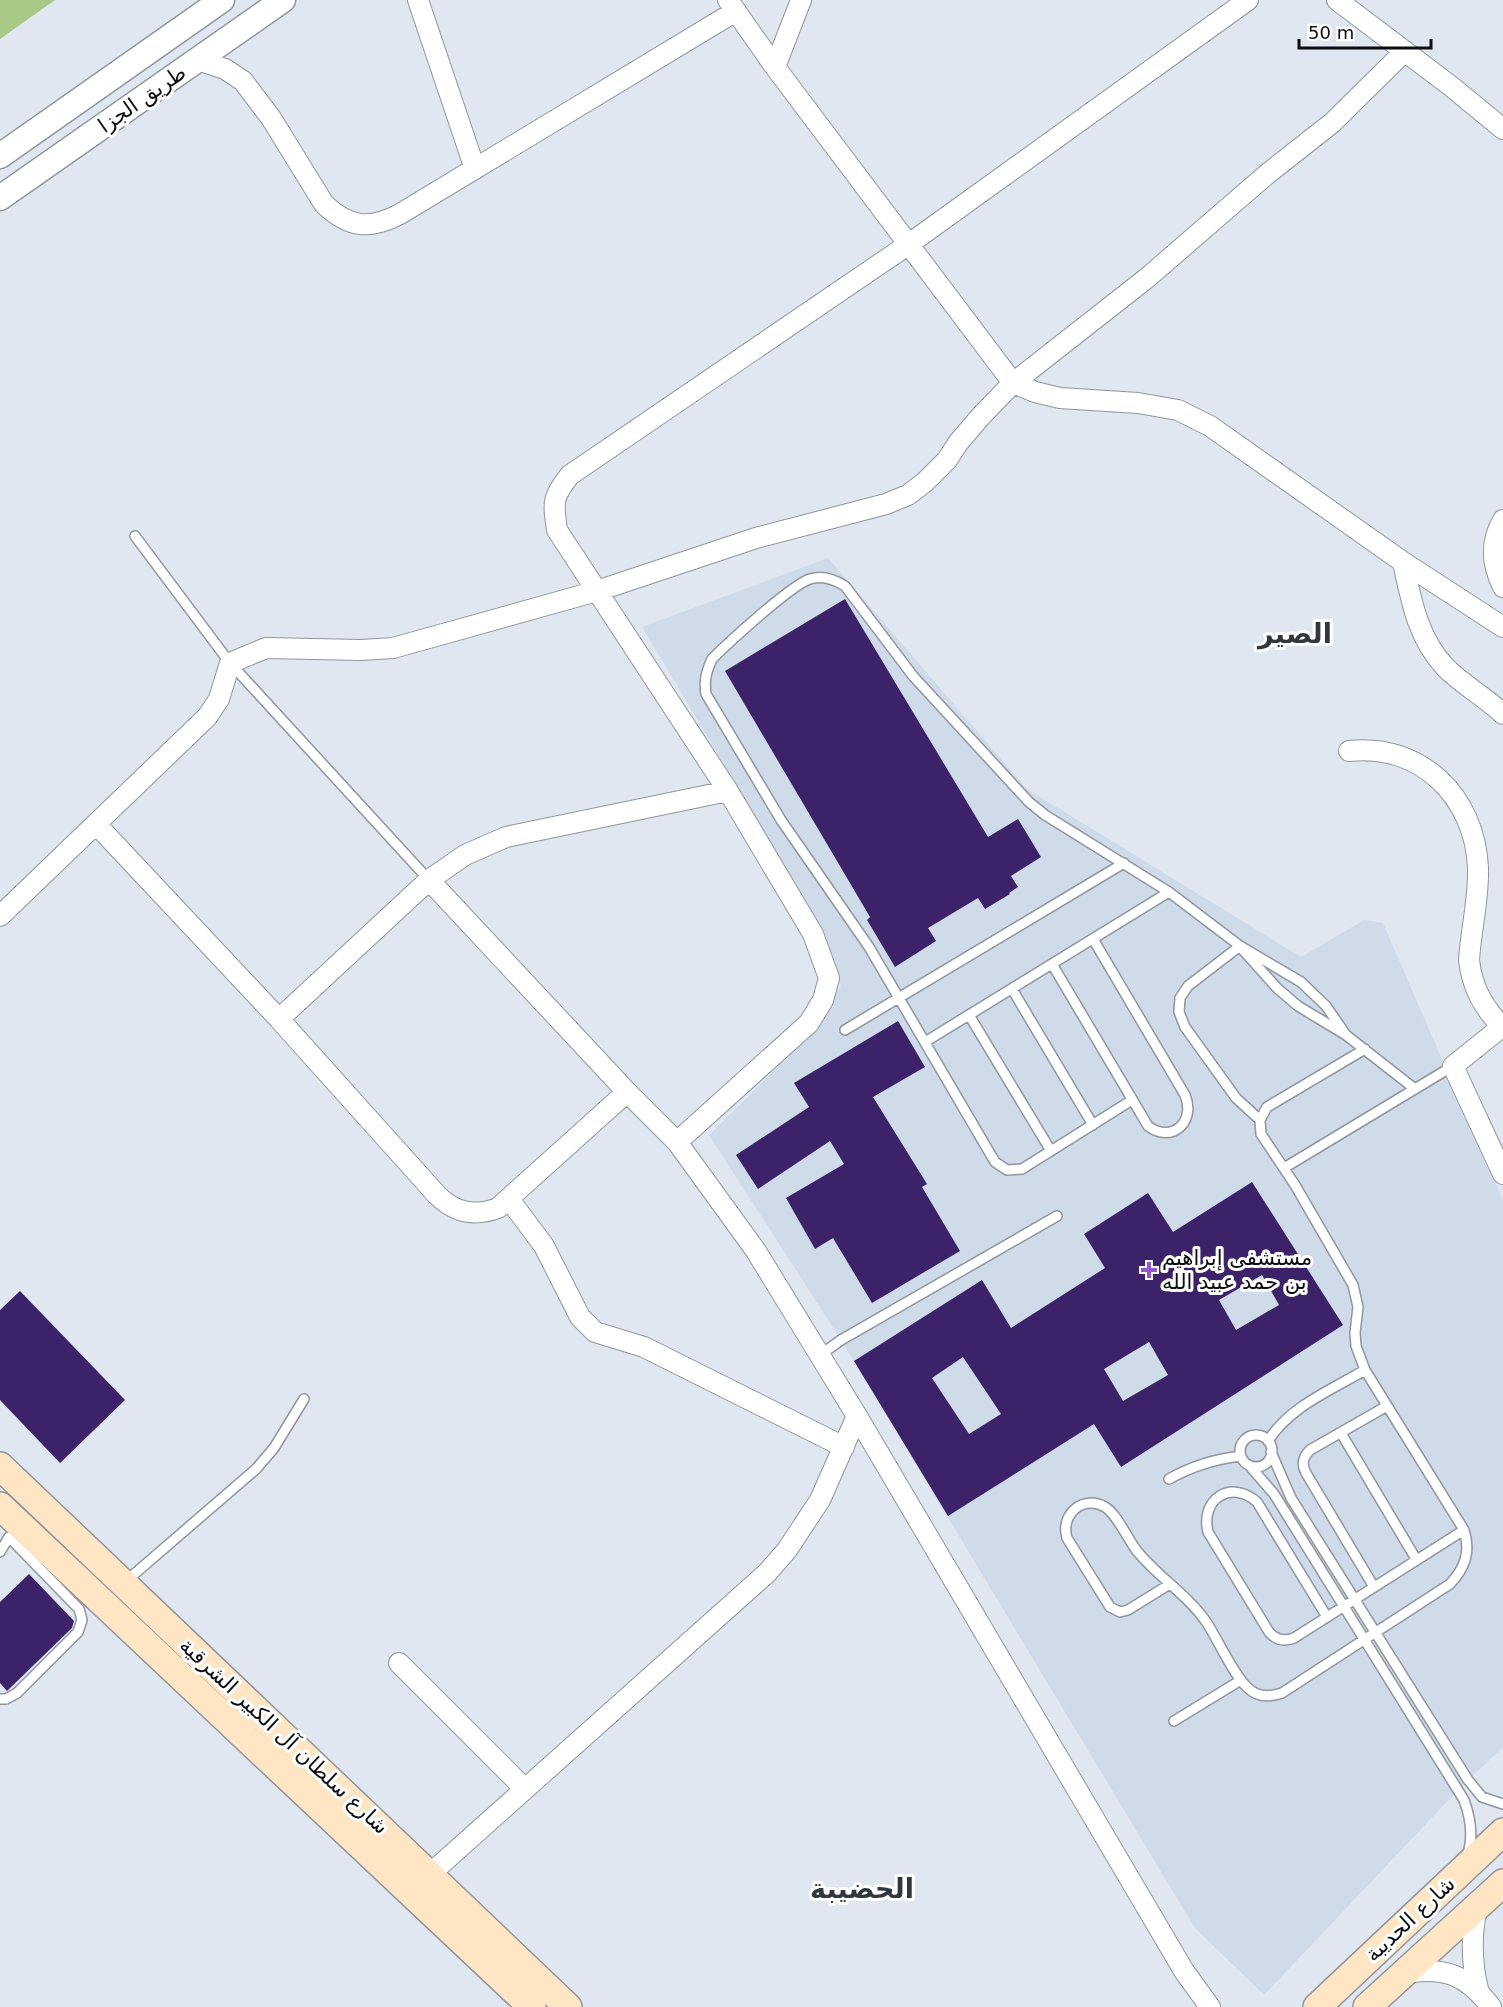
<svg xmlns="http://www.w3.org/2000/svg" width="1503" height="2007" font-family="'DejaVu Sans',Vazirmatn,sans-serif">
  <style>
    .built { fill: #d0dbea }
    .green { fill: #a8ca86 }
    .building { fill: #3c2369; fill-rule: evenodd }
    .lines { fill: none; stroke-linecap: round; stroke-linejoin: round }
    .service-casing { stroke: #90969e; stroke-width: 12 }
    .minor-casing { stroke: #90969e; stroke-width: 22 }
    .tertiary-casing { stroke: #90969e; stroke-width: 27 }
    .secondary-casing { stroke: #90969e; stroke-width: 30 }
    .service { stroke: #fff; stroke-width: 9 }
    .minor { stroke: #fff; stroke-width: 20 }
    .tertiary { stroke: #fff; stroke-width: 24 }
    .secondary { stroke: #fee5c3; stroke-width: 27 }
    .poi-dot { fill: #9458ce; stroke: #fff; stroke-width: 2 }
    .labels { text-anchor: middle; stroke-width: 6; stroke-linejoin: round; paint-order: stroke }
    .street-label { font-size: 21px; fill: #0b0d10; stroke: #fff }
    .poi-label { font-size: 21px; fill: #0b0d10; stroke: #fff; text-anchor: start }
    .district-label { font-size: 27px; font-weight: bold; fill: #32373e; stroke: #fff }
  </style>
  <rect width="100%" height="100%" fill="#e0e7f0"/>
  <path class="built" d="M828,558L1027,789L1301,957L1364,920L1383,923L1503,1200V1747L1458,1790L1264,1995L1195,1928L841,1340L709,1135L793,1052L841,986L821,927L642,627Z"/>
  <path class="green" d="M0,0H55L0,39Z"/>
  <path class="building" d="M845,599L988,837L1018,819L1041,857L1011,876L1018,887L1009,893L1010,894L985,909L978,898L928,928L936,941L895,967L867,920L870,917L725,671Z
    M898,1021L925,1067L873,1097L927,1184L922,1187L960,1251L872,1303L833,1238L815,1249L786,1198L844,1164L830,1141L758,1189L736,1155L809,1107L794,1083Z
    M1252,1182L1343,1325L1121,1467L1094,1424L948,1516L854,1361L982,1280L1011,1328L1105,1268L1084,1234L1148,1193L1173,1232ZM1262,1275L1279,1305L1236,1330L1219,1300ZM1149,1342L1168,1375L1123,1401L1104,1369ZM963,1357L1001,1414L969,1434L932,1378Z
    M20,1291L125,1400L60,1463L0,1400V1310Z
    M29,1574L74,1621L72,1628L7,1691L0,1683V1602Z"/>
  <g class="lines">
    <g class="service-casing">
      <path id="service" d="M135,536L230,663L429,880
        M1240,946L1188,986L1180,998L1179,1012L1185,1027L1236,1098L1260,1120
        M1243,950L1277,988L1298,1006L1346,1035L1415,1089
        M1052,964L1148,1126C1172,1144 1196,1122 1185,1095L1093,939
        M1012,989L1093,1125
        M969,1015L1051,1151
        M845,1030L1124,863
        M925,1042L1169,892
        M1132,1100L1022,1169L1007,1170L995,1162L869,947L781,820L706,694C704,681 706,672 712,659C728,643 791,585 810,579C822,575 834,579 845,586L913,676L1029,802L1045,815L1169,892L1240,946L1301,982L1326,1006L1346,1035
        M1284,1168L1453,1066
        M820,1355L841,1340L1057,1216
        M1341,1433L1416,1559
        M1240 1451a16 16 0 1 1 32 0a16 16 0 1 1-32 0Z
        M1268,1441C1289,1407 1331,1390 1365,1370
        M1271,1452L1291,1498L1468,1780L1482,1797L1503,1804
        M1249,1465L1274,1494L1464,1800C1471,1819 1474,1837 1467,1856
        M1169,1479C1192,1466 1215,1459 1241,1456
        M0,1552L9,1537L79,1609L82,1620L78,1632L17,1693L6,1699H0
        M125,1582L256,1469L274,1448L304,1399
        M1170,1584L1128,1610L1120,1612L1110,1607L1067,1538C1064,1527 1066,1517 1075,1509C1083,1502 1095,1501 1105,1507C1117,1514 1127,1538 1137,1551C1158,1577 1188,1595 1207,1623C1218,1640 1234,1676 1248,1688C1258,1698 1270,1697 1282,1693L1450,1584C1465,1568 1471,1552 1464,1530L1365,1370L1356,1346L1355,1333L1358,1307L1353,1285L1295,1185L1261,1134L1260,1120L1267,1107L1365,1049
        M1374,1587L1306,1473C1301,1464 1303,1457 1310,1450L1387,1406
        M1327,1617L1257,1502C1231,1479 1200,1499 1208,1532L1269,1632C1276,1640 1284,1642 1294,1638L1464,1530
        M1174,1721L1241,1680"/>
    </g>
    <g class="minor-casing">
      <path id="minor" d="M418,0L475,169
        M728,0L775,67L1013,383L1035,392L1060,398L1138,403L1178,410L1210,426L1403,562L1503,627
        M1337,0L1452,87L1503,129
        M198,60L225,69L243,81L271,118L324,204C349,228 370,230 400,214L736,11
        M775,67L801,0
        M1503,520C1490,542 1492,565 1503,587
        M1403,562C1411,600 1418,639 1446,668C1463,685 1485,697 1503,714
        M1349,751C1421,743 1475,797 1478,868C1479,899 1471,929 1469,960C1472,987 1483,1007 1502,1027
        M96,824L279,1019L437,1195C455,1213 474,1217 498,1208L627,1092
        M429,880L627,1092L677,1142L756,1251L857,1416L1184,1971L1210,2007
        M0,916L207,717L219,699L230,663L266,648L361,650L393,648L597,591L756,538L886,504L908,495L925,482L947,460L958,443L981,416L1013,383L1147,278L1266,175L1332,123L1405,51
        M279,1019L429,880L465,855L506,837L728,791
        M1503,1026L1453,1066L1503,1174
        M677,1142L809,1023L823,1000L829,978L813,934L728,791L557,530C553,502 552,497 570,475L909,244L1248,0
        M509,1199L544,1246L580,1317L595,1332L644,1347L844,1447
        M399,1663L525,1789
        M430,1874L767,1573L787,1550L820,1500L857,1416
        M1477,1907C1471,1935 1471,1961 1478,1989
        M1406,1973C1445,1966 1468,1976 1491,2007"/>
    </g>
    <g class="tertiary-casing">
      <path id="tertiary" d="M0,156L222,0
        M0,198L283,0"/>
    </g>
    <g class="secondary-casing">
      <path id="secondary" d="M0,1466L568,2007
        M0,1506L532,2007
        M1317,2007L1503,1832
        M1367,2007L1503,1883"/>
    </g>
    <use href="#service" class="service"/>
    <use href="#minor" class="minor"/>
    <use href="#tertiary" class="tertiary"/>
    <use href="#secondary" class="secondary"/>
  </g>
  <path class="poi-dot" d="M1146 1261h6v6h6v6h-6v6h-6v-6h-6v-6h6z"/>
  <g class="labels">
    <g class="street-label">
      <text transform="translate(142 99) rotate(-35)" y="7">طريق الجزا</text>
      <text transform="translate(284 1736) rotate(43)" y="7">شارع سلطان آل الكبير الشرقية</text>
      <text transform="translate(1410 1919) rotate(-43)" y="7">شارع الحديبة</text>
    </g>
    <g class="poi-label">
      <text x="1162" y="1265">مستشفى إبراهيم<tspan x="1162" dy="24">بن حمد عبيد الله</tspan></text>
    </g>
    <g class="district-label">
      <text x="1295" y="643">الصير</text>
      <text x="862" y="1898">الحضيبة</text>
    </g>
  </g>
  <path d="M1299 39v9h132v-9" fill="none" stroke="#0b0d10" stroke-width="3"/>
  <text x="1308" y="39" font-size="18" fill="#0b0d10" stroke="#ffffff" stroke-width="4.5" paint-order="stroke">50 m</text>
</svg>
